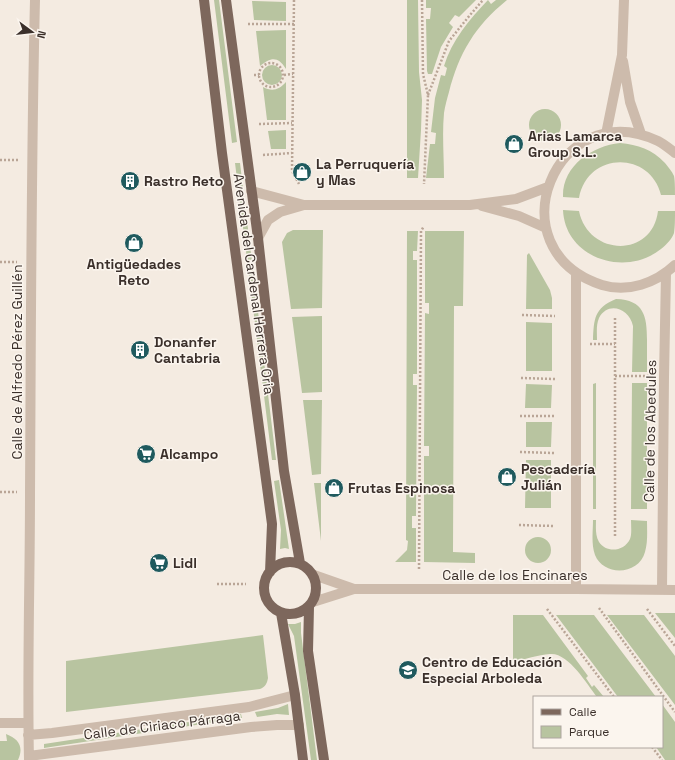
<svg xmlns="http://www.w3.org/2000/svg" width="675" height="760" font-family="'Space Grotesk',sans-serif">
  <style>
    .green { fill: #b8c4a0 }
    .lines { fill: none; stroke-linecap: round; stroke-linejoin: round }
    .path { stroke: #b9a596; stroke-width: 2.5; stroke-dasharray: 2 2; stroke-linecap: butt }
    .minor { stroke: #cdbbac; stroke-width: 10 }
    .major { stroke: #7d675c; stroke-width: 10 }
    .labels { text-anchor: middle; stroke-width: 3; stroke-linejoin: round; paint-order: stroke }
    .poi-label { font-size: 14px; font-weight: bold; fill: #3b302b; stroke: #fbf5ee; text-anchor: start }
    .street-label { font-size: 14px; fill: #3b302b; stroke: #fbf5ee }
  </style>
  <rect width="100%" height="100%" fill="#f4ebe1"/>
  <path class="green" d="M214,0H219L237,142L232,143Z
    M407,0H418L419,72L422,100L421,130L418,178H407Z
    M426,0H476L459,17L455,15L449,23L453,27L441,47L432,74H428L427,71L426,19H430L431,8H426Z
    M488,0L491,4L496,0H507C475,26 459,53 449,92C447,99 445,106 444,113C442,134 444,157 444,178H426L430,144H435L436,133L431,132L435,98L441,75L445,76L447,68L444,66C452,40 469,20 488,0Z
    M252,1L286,2V21L254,20Z
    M286,30V69C278,56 271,57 260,66L256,31Z
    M262 75a10 10 0 1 1 20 0a10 10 0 1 1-20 0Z
    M286,82V120H267L263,87C272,92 279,90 286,82Z
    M529 125a16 16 0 1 1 32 0a16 16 0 1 1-32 0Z
    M286,130V149H271L268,131Z
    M620,143C638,145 652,149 665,163C668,167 672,171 674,176C675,181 675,189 675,195H661C650,151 588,151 579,198L563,197C562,166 592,146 620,143Z
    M235,163H240L276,460H272Z
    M563,210L579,211C588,256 652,259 658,211H675C675,218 675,227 674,233C672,239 666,245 661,249C625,278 565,258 563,210Z
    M293,230H323L322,308L291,309L282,242L287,233Z
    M407,231H418L417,251H413V260H417V374H413V385H417L416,516H412V528H416V562H395L407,550L408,541L406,540Z
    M425,231H464L463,306H454L453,552L475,553V563L424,562V456H429V446H424L425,313L429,314V303H425Z
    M529,253L550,290L552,298V309H526L527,255Z
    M616,299C644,300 647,316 647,340C647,351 647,361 647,372H632L633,326C629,308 608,301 599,318C596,325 597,333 597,340H593C594,319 594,308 616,299Z
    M322,316V392L302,393L292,317Z
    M526,322L552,323V371H526Z
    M596,383V509H593V384Z
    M632,383H647V509H631Z
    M526,384L552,385L551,408H525Z
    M303,400H322L321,474L312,475Z
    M526,422H552L551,447H526Z
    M526,460H551V508H525Z
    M279,480L289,549L285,548L280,549L281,530L274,481Z
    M314,483H321V541Z
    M593,520H596C596,527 595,535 599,542C606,553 624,552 630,539C632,534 631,526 631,520L647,521C647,531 648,542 645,552C639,575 604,577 595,555C591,544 593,531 593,520Z
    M525 550a13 13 0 1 1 26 0a13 13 0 1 1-26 0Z
    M655,613H675V638Z
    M513,615H543L588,676L586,678L592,687L594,685L604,697H597C587,684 568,652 550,654C538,655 525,659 513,662Z
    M556,615H594L656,697H618Z
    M607,615H644L675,656V705Z
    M301,622V633L317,760H311L294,636L288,624H295Z
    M263,635L268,678C267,684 265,687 260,689L66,712V661Z
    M288,704L289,715L277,714L257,717L255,712L278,708Z
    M662,704L675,722V760H665L656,747H662Z
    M241,714L242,718L44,748V744Z
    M6,734C19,739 24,747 18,760H0V741H7Z"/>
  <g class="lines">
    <path class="path" d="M294,0L292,171L299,184
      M422,0L423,74L428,95L424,184
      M248,24H294
      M259 75a12 12 0 1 1 24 0a12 12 0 1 1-24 0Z
      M254,75H259
      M284,75L293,74
      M428,95L449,41L470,15L483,0
      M259,124L292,123
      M263,155L292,153
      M0,160H19
      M0,262H17
      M522,315L555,316
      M615,318V536
      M590,344H615
      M615,376H649
      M521,378L555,379
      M520,416H555
      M520,452L554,453
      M0,492H17
      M519,525L554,526
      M419,569L421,231L424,226
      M217,584H246
      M599,608L675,712
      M547,609L614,697
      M647,609L675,646
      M652,747L662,760"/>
    <path class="minor" d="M623,61L630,102L641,134
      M606,134L622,55L624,0
      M675,153C670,149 664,144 658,141C556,93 492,249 602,285C628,293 656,283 675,265
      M251,191L304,205H470L516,199L548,187
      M482,206L519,216L546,228
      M258,238L268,220L280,212L304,205
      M314,575L354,589
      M576,589V273
      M662,590L664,377L666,273
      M313,602L354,589H576L675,590
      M0,723H28
      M28,735L52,733L249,707L295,695
      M29,756L251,727L277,725H299
      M29,760C27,671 30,582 30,493C31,328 31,164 35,0"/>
    <path class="major" d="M204,0L222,153L272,524L270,572
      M226,0L258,238L284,471L300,563
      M264 588a26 26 0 1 1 52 0a26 26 0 1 1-52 0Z
      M309,607L308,651L324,760
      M281,613L295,695L303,760"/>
  </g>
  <defs>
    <g id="shop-disc" transform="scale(1)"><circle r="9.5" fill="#1f5a5e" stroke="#fbf5ee"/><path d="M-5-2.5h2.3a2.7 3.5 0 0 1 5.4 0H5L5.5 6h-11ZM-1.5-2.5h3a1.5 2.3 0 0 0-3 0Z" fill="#fff"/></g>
    <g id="building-disc" transform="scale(1)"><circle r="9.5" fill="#1f5a5e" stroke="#fbf5ee"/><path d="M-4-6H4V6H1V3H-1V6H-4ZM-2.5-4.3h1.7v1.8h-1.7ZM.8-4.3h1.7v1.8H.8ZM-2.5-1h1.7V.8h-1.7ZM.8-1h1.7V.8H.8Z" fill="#fff"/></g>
    <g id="supermarket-disc" transform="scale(1)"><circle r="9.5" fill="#1f5a5e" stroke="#fbf5ee"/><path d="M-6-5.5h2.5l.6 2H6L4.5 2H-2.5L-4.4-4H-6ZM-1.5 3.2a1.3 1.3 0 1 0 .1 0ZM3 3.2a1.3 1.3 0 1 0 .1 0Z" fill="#fff"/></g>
    <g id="school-disc" transform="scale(1)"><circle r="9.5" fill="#1f5a5e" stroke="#fbf5ee"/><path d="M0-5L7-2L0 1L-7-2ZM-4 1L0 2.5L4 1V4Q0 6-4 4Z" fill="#fff"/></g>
  </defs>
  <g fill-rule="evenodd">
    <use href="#shop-disc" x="514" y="144"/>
    <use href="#shop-disc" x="302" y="172"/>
    <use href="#building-disc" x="130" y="181"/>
    <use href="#shop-disc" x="134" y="243"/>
    <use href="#building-disc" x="140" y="350"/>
    <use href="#supermarket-disc" x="146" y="454"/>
    <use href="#shop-disc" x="507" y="477"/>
    <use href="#shop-disc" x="334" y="488"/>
    <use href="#supermarket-disc" x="159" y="563"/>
    <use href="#school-disc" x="408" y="670"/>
  </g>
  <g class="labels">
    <g class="poi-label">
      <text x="528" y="141">Arias Lamarca<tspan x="528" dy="16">Group S.L.</tspan></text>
      <text x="316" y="169">La Perruquería<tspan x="316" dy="16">y Mas</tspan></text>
      <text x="144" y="186">Rastro Reto</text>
      <text x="134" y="269" text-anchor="middle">Antigüedades<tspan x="134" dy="16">Reto</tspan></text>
      <text x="154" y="347">Donanfer<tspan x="154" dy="16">Cantabria</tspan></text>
      <text x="160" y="459">Alcampo</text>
      <text x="521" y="474">Pescadería<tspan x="521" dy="16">Julián</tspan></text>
      <text x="348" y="493">Frutas Espinosa</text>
      <text x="173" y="568">Lidl</text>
      <text x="422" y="667">Centro de Educación<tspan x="422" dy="16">Especial Arboleda</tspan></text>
    </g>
    <g class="street-label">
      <text transform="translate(254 284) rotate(82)" y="5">Avenida del Cardenal Herrera Oria</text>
      <text transform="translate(17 362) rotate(-90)" y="5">Calle de Alfredo Pérez Guillén</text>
      <text transform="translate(650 431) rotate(-89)" y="5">Calle de los Abedules</text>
      <text x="515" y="580">Calle de los Encinares</text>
      <text transform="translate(162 725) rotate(-7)" y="5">Calle de Ciriaco Párraga</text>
    </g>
  </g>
  <rect x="533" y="696" width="130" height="52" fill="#fbf5ee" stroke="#aea6a0"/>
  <rect x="541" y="709" width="20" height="6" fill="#7d675c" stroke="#aea6a0"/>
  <text x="569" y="716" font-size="12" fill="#3b302b">Calle</text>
  <rect x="541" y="726" width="20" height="12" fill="#b8c4a0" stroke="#aea6a0"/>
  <text x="569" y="736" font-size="12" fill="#3b302b">Parque</text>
  <g transform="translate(32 32) rotate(105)" stroke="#fbf5ee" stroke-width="3" paint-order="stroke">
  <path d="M0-3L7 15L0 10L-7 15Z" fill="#3b302b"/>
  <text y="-6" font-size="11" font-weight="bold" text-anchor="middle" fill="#3b302b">N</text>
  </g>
</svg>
